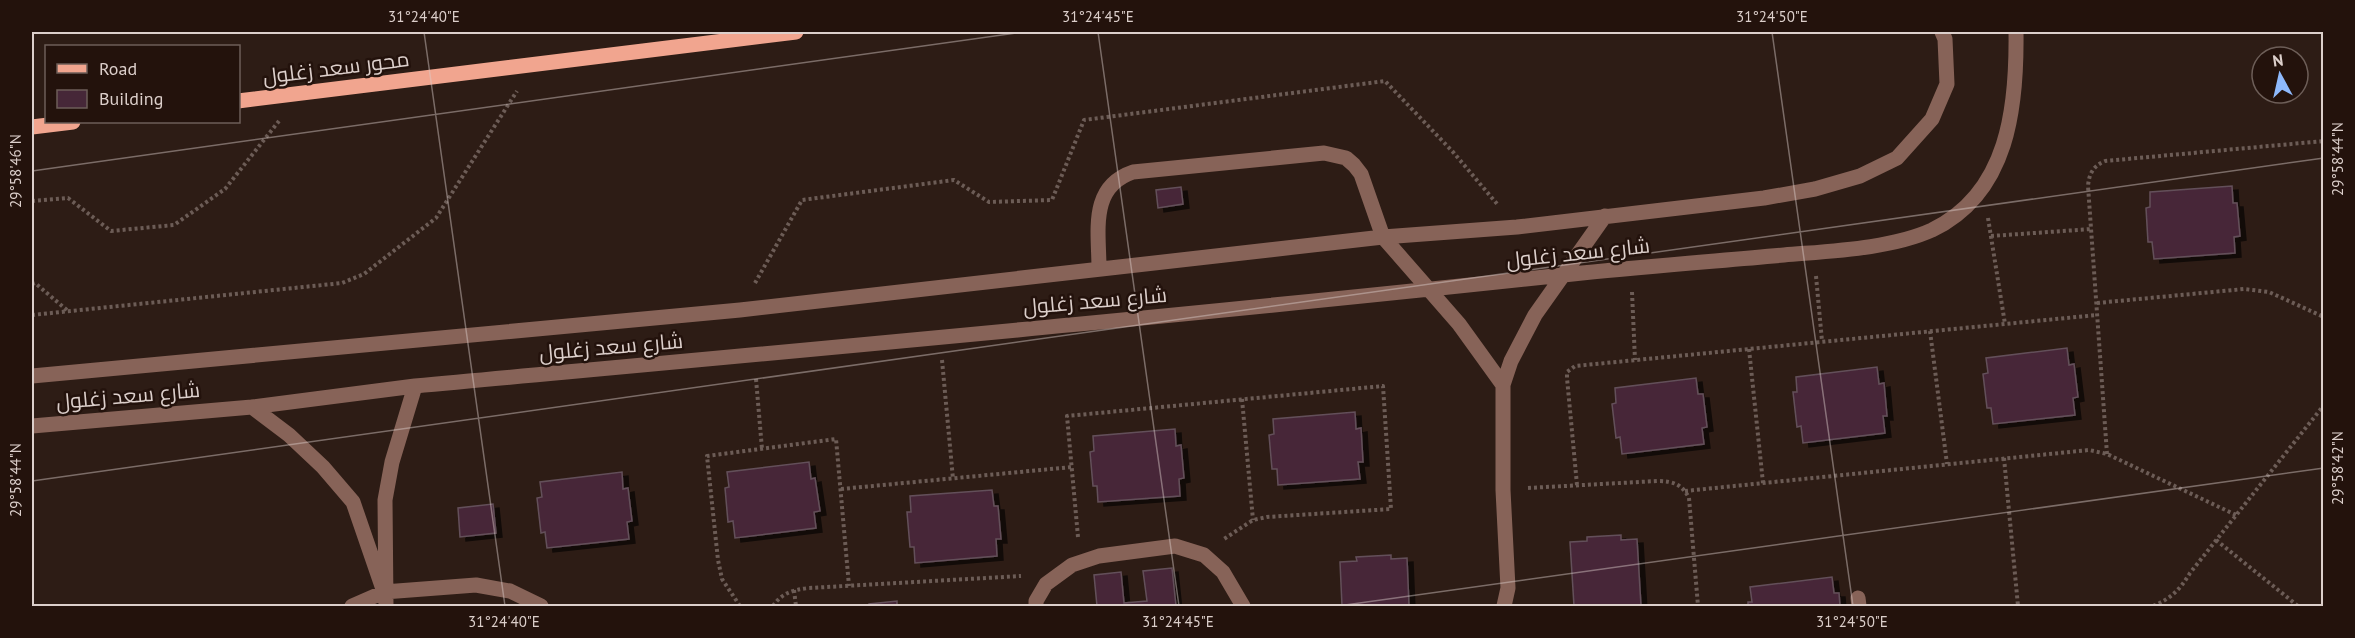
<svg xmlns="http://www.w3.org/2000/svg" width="2355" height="638" font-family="'PT Sans',Cairo,sans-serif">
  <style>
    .building { fill: #462738; stroke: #64505a; stroke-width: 1.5; filter: url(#shadow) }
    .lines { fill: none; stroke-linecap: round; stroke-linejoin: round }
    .path { stroke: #6c5c56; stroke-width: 4; stroke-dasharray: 3 3; stroke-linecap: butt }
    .minor { stroke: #876358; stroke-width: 15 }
    .major { stroke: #f1a58f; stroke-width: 15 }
    .ticks { fill: none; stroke: #dccfcb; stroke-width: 1.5; stroke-opacity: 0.45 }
    .labels { text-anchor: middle; stroke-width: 5; stroke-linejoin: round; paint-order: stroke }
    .street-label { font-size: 21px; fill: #dccfcb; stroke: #23120c }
    .neatline { fill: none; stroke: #dccfcb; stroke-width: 2 }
    .ticks-label { font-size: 15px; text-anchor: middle; fill: #dccfcb }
  </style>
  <defs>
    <filter id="shadow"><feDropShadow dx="6" dy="4" stdDeviation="0" flood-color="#0009"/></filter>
  </defs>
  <rect width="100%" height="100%" fill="#2d1c15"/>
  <path class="building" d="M2232,186L2233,203H2237L2240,236L2234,237L2235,253L2154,259L2152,242H2148L2146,208L2150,207V192Z
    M1181,187L1183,204L1158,208L1156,190Z
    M2067,348L2069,365L2074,364L2078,397L2073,398L2075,415L1993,424L1991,408H1987L1983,374L1988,373L1986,358Z
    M1877,367L1879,384L1884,383L1887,416H1883L1885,433L1803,443L1801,426L1797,427L1793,392H1797L1796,377Z
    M1696,378L1698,394H1703L1707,427L1702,428L1704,444L1622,454L1620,437L1616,438L1612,404L1616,403L1615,388Z
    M1355,412L1356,429L1361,428L1363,462H1358L1360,479L1278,485L1277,469H1272L1269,435L1274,434L1273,419Z
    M1175,429L1176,446L1181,445L1184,478L1179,479L1180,496L1098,502L1097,486H1093L1090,452L1094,451L1093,436Z
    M809,462L811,479L815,478L820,511L814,512L816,528L735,538L733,521L728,522L725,488L729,487L727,472Z
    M622,472L623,489L628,488L632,521L627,522L629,539L547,548L545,532L541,533L537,498L542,497L540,482Z
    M992,490L994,506H998L1001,539H996L997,556L915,563L914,547H910L907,512H911L910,496Z
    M493,504L496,533L460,537L458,508Z
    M1621,535V540L1637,539L1641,606H1574L1570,542L1587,541V537Z
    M1391,555V559L1407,558L1409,606H1342L1340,562L1357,561L1356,557Z
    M1172,568L1176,606H1097L1094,575L1121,572L1124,603L1147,601L1143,571Z
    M1832,577L1834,593H1839L1840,606H1748V602H1752L1750,587Z
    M897,601V606H869V604Z"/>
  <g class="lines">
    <path class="path" d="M32,201L68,198L111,231L174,225L225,189L279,121
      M1988,218L2005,324
      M1991,236L2092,229
      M1816,276L1822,341
      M755,283L802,200L954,180L989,202L1052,200L1084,120L1385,81L1453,152L1498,205
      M32,284L35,283L68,311
      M1632,292L1635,360
      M2097,303L2244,289L2269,292L2324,317
      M32,315L342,283L364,274L436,218L517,91
      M1930,331L1947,464
      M1749,349L1763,483
      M942,360L953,479
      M756,379L762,449
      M1242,399L1253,520
      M2107,454L2088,186C2089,174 2093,166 2105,161L2324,141
      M2004,458L2018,606
      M1577,485L1567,378V372L1575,366L2097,315
      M1528,488L1657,481C1673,481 1682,484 1689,498L1698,606
      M841,489L1072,467
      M1685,491L2089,450L2107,454L2236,515
      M1078,537L1067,416L1383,386L1391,509L1267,517L1253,520L1224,539
      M2216,540L2298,606
      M794,590L796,606
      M740,606L722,579L718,560L707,456L836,439L849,586
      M773,606C782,593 792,590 809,588L1021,576
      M2153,606C2170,599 2180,590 2190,573L2324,405"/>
    <path class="minor" d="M1099,269C1099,231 1089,187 1133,172L1324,153L1346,158L1354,165L1361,174L1383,237L1459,324L1503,385
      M32,376L740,310L1383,237L1517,227L1764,198L1815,189L1860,176L1897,158L1932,119L1947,84L1945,39L1942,32
      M252,407L289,435L323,467L353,502L384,592
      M32,426L252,407L415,386C804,350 1194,315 1582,273C1650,266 1717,261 1784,255C1830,251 1890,249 1932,230C2009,193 2017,106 2016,32
      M1858,598L1859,606
      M352,606L384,592L476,585L510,591L541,606
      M386,606L385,500L392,462L415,386
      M1036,606V601L1046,584L1072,565L1099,556L1175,546L1204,555L1223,572L1243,606
      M1504,606L1508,588L1503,490V385L1511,361L1535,315L1605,216"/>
    <path class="major" d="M238,101L796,32
      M32,127L73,122"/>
  </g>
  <path class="ticks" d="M424,32L505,606M1098,32L1179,606M1772,32L1853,606M32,171L1023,32M32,481L2324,158M1338,606L2324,468"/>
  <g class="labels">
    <g class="street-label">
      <text transform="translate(336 68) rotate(-7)" y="7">محور سعد زغلول</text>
      <text transform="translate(1578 253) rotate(-6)" y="7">شارع سعد زغلول</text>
      <text transform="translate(1095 301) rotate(-5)" y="7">شارع سعد زغلول</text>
      <text transform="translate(611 347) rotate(-5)" y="7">شارع سعد زغلول</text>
      <text transform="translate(128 396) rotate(-5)" y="7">شارع سعد زغلول</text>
    </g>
  </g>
  <rect width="2355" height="638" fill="none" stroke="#23120c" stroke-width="66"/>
  <rect x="45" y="45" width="195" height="78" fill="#23120c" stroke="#6d5e58" stroke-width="1.5"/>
  <rect x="57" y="64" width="30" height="9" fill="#f1a58f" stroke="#6d5e58" stroke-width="1.5"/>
  <text x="99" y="75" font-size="18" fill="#dccfcb">Road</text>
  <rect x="57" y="90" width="30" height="18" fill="#462738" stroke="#6d5e58" stroke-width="1.5"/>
  <text x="99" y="105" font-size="18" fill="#dccfcb">Building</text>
  <g transform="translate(2280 75) rotate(352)"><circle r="28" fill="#23120c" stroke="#6d5e58" stroke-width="1.5"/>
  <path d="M0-4.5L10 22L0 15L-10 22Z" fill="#8eb9fc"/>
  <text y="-9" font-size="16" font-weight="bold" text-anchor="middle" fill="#dccfcb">N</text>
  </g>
  <rect x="33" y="33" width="2289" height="572" class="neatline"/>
  <g class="ticks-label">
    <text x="424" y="22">31°24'40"E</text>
    <text x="1098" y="22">31°24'45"E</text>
    <text x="1772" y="22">31°24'50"E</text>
    <text transform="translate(2338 159) rotate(-90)" y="5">29°58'44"N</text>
    <text transform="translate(16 171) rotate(-90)" y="5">29°58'46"N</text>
    <text transform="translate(2338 468) rotate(-90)" y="5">29°58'42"N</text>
    <text transform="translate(16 480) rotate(-90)" y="5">29°58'44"N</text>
    <text x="504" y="627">31°24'40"E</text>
    <text x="1178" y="627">31°24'45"E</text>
    <text x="1852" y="627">31°24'50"E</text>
  </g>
</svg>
